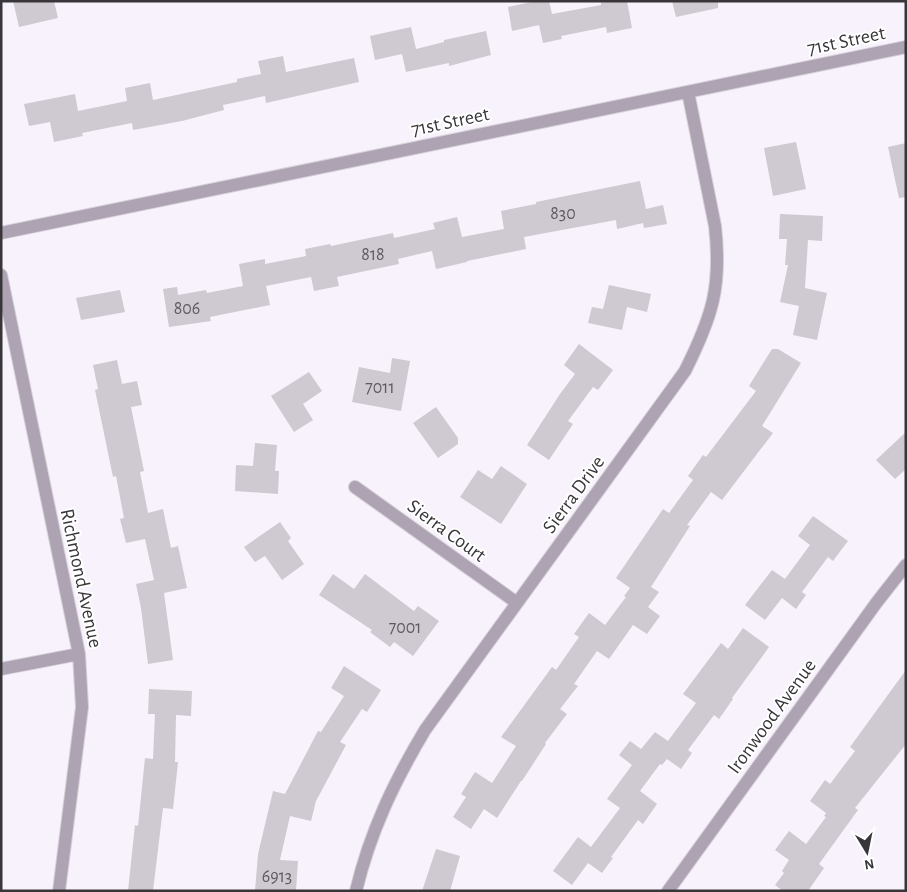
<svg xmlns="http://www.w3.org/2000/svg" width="907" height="892" font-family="'Alegreya Sans',sans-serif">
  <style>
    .building { fill: #cfc9d2 }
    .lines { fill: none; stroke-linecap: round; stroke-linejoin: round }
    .street-casing { stroke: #d5d0d8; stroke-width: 14 }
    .street { stroke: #ada3b3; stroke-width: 12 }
    .labels { text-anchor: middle; stroke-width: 4; stroke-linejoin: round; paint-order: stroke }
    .number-label { font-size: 18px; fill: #5e5b5f }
    .street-label { font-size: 20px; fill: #383639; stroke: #fff }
  </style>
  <rect width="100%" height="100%" fill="#f7f2fb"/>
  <path class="building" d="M13,1H54L58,18L19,27Z
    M536,1H549L552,14L601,5V1H627L632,28L607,33L606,27L561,36L562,39L543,43L539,25L512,31L508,7Z
    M672,1H718V8L676,17Z
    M411,27L416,49L444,42V40L486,31L491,55L449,66V63L406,72L402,54L375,60L370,36Z
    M283,56L286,72L354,58L359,82L266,103L265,96L223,105L224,110L182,121L133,130L132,123L82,133L83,136L54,142L50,122L29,126L24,104L75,94L78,111L127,101L125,88L150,83L153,100L237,82V79L261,74L258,61Z
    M796,142L806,189L773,196L764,148Z
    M906,143V197L899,198L888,147Z
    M640,181L646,209L663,205L667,224L644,228L643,223L617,229L616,220L524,237L526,249L467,261V262L436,269L432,251L398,259L399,264L337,277L339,286L314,291L311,277L266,286L270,305L210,317L211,321L169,327L163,289L177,287L178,295L206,290L207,293L243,286L239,264L265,259V264L306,256L305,249L330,244L331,246L393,233L394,238L435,229L433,223L457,217L462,237L504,229L501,211L536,204V202Z
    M780,214L823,216L822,241L808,240L805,288L827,293L817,340L793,335L799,306L780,302L788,265H785L787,239H779Z
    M609,285L651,294L647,312L627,307L622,330L588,323L592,307L603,309Z
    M120,290L125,312L81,320L76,298Z
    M579,344L613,370L598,390L593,387L568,421L573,424L549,460L527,445L560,394L575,374L564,365Z
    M772,349H778L801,363L762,426L773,433L722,500L711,492L687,525L690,526L651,587L659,592L648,607L660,616L647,634L633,625L609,659L597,651L574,684L578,686L560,709L567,714L545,743L546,744L522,781H521L497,818L484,809L471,829L453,817L466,797L461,794L475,772L492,783L516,746L501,737L552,667L556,670L579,637L574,634L589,613L605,625L626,597L624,596L630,588L616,578L663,509L669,513L693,480L688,476L703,455L706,457L756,391L749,386Z
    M392,358L410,361L401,411L352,402L359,367L390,373Z
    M117,360L122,384L137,381L142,405L131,407L144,471L140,472L148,513L163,509L171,548L178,546L187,588L164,593L173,660L148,664L141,608L136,584L154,580L145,539L126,543L120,519L124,518L116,476L113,477L95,390L98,389L93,365Z
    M309,372L322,391L303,404L313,420L294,432L271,396Z
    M436,407L458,438V444L438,458L413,423Z
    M906,432V469L895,479L876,460Z
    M255,443L277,445L275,471H279L278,494L235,491L236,465L253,466Z
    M501,466L527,484L501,524L460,497L478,470L492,479Z
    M813,516L848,541L833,561L828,557L802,592L806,595L796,609L782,598L765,620L745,605L772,570L785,579L810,545L798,536Z
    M280,522L291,538L288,541L304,564L282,580L265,556L255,562L244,547Z
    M333,574L354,589L365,574L414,611L418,606L439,621L413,656L394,642L390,647L370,632L372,630L319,595Z
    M743,628L769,647L732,698L733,699L719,719L714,715L688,750L692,753L681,769L667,759L662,765L660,764L640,791L657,804L643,824L638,820L611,857L613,858L602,873L588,863L572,885L553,871L578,837L591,847L620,808L607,799L632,765L619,755L630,741L641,749L655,732L668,741L696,703L683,694L721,643L728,649Z
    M344,666L381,690L367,712L362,709L340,742L346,745L316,801L311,821L290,816L280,860L298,861L296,891H255L258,854L273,791L285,794L318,731L321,732L344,696L331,688Z
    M906,670V744L855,808L858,810L819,864L824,868L808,891H783L775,885L784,873L782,871L789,860L775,850L789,831L806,844L826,817L824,816L826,813L810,801L825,780L830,784L855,751L850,747Z
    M149,689L192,691L191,716L176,715L175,762H178L173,809L163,808L153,891H128L135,825L138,826L145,758L153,759L155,714H148Z
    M436,849L460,856L450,891H422Z"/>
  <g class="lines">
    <g class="street-casing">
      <path id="street" d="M1,233L906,47
        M1,275L79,654L82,707L59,891
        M355,487L517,603
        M1,669L79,654
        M356,891C370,832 394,782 425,730L685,371C712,317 722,287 715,226L688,92
        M668,891L877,602L906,565"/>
    </g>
    <use href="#street" class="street"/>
  </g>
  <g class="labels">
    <g class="number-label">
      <text x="563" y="219">830</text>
      <text x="373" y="260">818</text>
      <text x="187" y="314">806</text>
      <text x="380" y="393">7011</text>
      <text x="405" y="633">7001</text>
      <text x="277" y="882">6913</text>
    </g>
    <g class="street-label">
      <text transform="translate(846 40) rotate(-12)" y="7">71st Street</text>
      <text transform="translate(450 121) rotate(-12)" y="7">71st Street</text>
      <text transform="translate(573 494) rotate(-54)" y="7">Sierra Drive</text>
      <text transform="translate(447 530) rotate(36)" y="7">Sierra Court</text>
      <text transform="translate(82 578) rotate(78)" y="7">Richmond Avenue</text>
      <text transform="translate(771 716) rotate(-54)" y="7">Ironwood Avenue</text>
    </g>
  </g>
  <rect width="907" height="892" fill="none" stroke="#383639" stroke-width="5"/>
  <g transform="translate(867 852) rotate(170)" stroke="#ffffff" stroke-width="4" paint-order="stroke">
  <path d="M0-4L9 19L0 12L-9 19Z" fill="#383639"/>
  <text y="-8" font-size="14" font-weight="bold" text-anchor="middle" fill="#383639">N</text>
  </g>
</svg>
